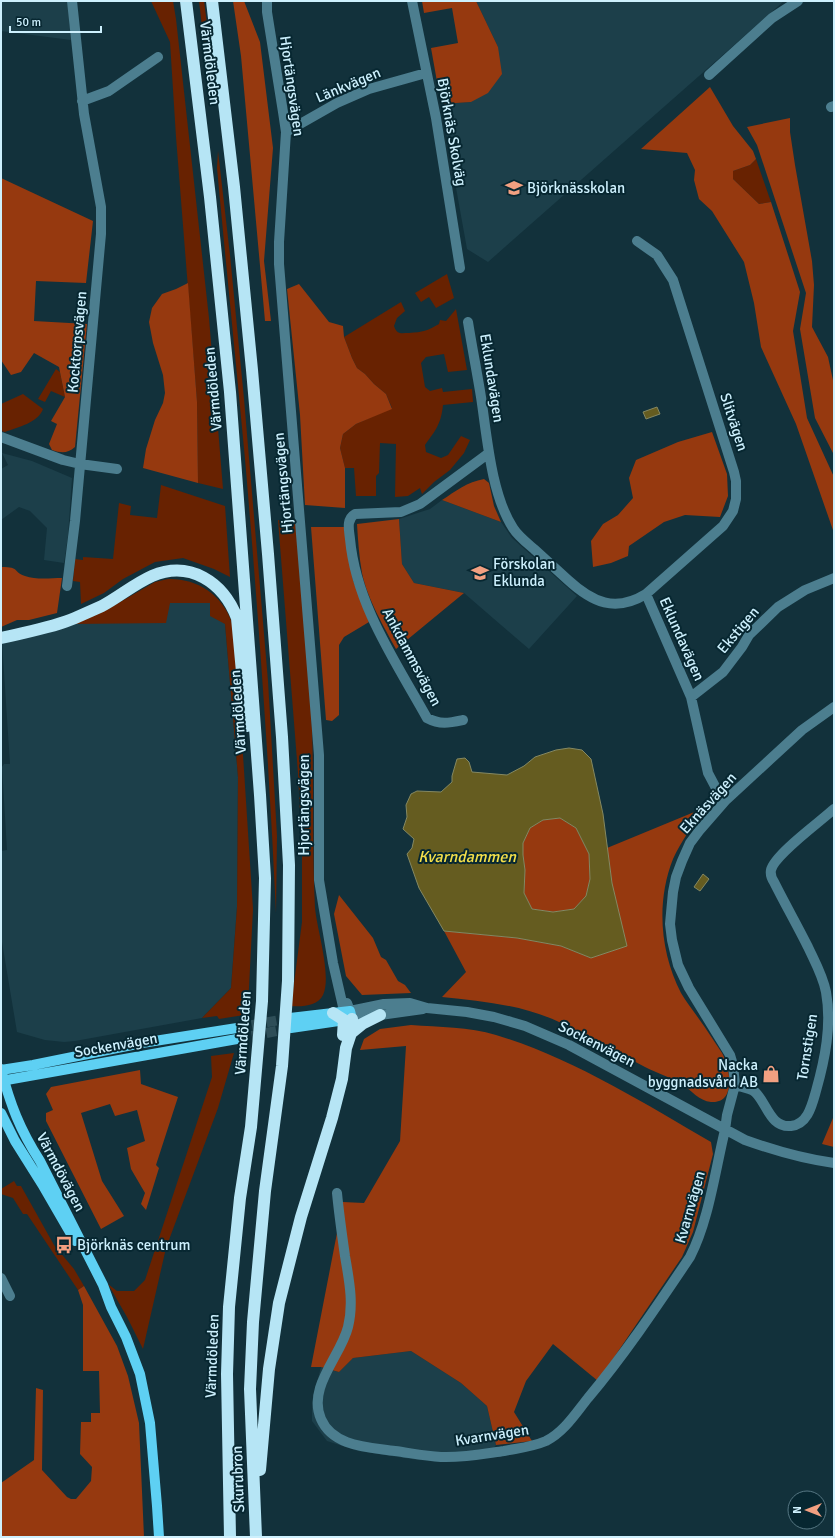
<svg xmlns="http://www.w3.org/2000/svg" width="835" height="1538" font-family="Signika,sans-serif">
  <style>
    .built { fill: #1c3f4a }
    .green { fill: #682201 }
    .forest { fill: #96390f }
    .water { fill: #655c20; stroke: #848862; fill-rule: evenodd }
    .lines { fill: none; stroke-linecap: round; stroke-linejoin: round }
    .major-tunnel { stroke: #2e4e58; stroke-width: 10; stroke-dasharray: 10 5; stroke-linecap: butt }
    .minor { stroke: #4c7e8f; stroke-width: 10 }
    .major { stroke: #5ed0f3; stroke-width: 10 }
    .highway { stroke: #b6e5f5; stroke-width: 12 }
    .labels { text-anchor: middle; stroke-width: 4; stroke-linejoin: round; paint-order: stroke }
    .street-label { font-size: 15px; fill: #cdf0fd; stroke: #072731 }
    .poi-label { font-size: 15px; fill: #cdf0fd; stroke: #072731; text-anchor: start }
    .water-label { font-size: 16px; font-style: italic; fill: #f5e04a; stroke: #072731 }
  </style>
  <rect width="100%" height="100%" fill="#12313b"/>
  <path class="built" d="M1,1H68L71,40L1,31Z
    M476,1H784L488,262L467,249L441,104L471,102L498,47Z
    M2,453L32,461L72,478L68,536L64,563L44,560L47,528L30,511L19,507L1,520V469L8,465Z
    M442,500L501,522L512,538L577,596L529,649L464,593L414,583L402,564L399,519L430,509Z
    M170,603H210L225,624L238,777L237,907L231,988L202,1018L75,1041L64,1042L45,1040L17,1032L1,936V851L7,850L2,767L4,764H10L2,642L64,627Z
    M411,1351L461,1383L487,1406L496,1445L486,1458L447,1462L418,1460L358,1451L327,1441L312,1421V1401L321,1367L339,1372L353,1358Z"/>
  <path class="green" d="M151,1H173L176,19L209,318L223,489L198,483L197,402L176,137L170,42Z
    M199,1H204L209,39V44H204Z
    M218,151L230,255L244,399L268,681L277,836L276,913C269,761 258,610 245,459C236,362 226,265 217,168Z
    M756,159L771,202L759,204L733,179V171L750,165Z
    M447,274L454,298L436,308L429,297L421,302L415,293Z
    M401,302L405,311L397,318L394,326C397,335 401,333 409,333C423,332 427,331 439,324L440,320L446,321L456,309L467,370L448,372L444,354L426,357L421,363L425,387L430,391L442,388L443,392L472,389L473,402L443,405C441,424 436,430 425,445L426,452L441,458L448,455L461,436L470,440L464,453L450,470L434,482L422,494L420,488L408,496L395,497L396,444L380,443L379,473L376,476V496H356L354,468H345L340,448L343,434L356,424L392,408L386,394L374,384L365,374L357,368L352,358L344,337Z
    M56,369L60,372L65,397L51,391L45,402L38,399Z
    M23,394L43,409C38,423 18,427 5,432L1,431V404Z
    M161,485L225,506L230,577L214,569L183,558L155,562L123,579L104,593L81,604L80,582L73,581L75,559L83,560V557L113,559L119,503L131,506L130,515L157,518Z
    M278,520L296,523C301,592 309,660 312,729C314,788 312,848 315,908C317,930 332,976 323,995C318,1006 302,1007 291,1006L302,922V854L298,773Z
    M168,579C196,578 221,594 231,620C234,629 235,638 236,647L253,909L248,1007L244,1015L219,1019L217,1016L202,1018L231,988L237,907L238,777L225,624L210,616V603H170L166,623L71,624L108,609L155,582Z
    M234,1053L218,1108L166,1248L143,1349L127,1317L108,1284L117,1291H134L145,1280L212,1077L211,1056Z
    M14,1181L17,1186H21L54,1245L74,1269L84,1286L78,1290L27,1214H23L13,1198L1,1194V1189Z"/>
  <path class="forest" d="M233,1H244L260,42L273,148L264,261L271,321H265L241,56Z
    M422,1H476L498,47L502,74L488,93L471,102L441,104L431,48L458,43L452,8L424,13Z
    M710,87L733,126L753,151L756,159L750,165L733,171V179L759,204L771,202L800,292L793,331L807,418L834,477V533L796,424L761,347L754,303L744,262L712,211L699,199L694,180L695,170L687,153L641,149Z
    M790,118V132L795,165L812,261L814,285L812,327L828,357L834,385V455L815,418L800,329L806,293L757,145L747,127Z
    M1,178L93,221L86,283L36,281L34,321L87,324L75,447C67,454 61,453 52,450L49,444L57,424L51,421L65,397L59,367L34,353L21,372L11,375L1,360Z
    M188,283L197,402L198,483L143,468L146,449L155,420L163,403L165,393L163,375L153,343L149,322L152,308L162,294L176,289Z
    M299,284L329,322L343,326L344,337L352,358L357,368L365,374L374,384L386,394L392,409L356,424L343,434L340,448L345,468V508L305,505L300,415L287,289Z
    M712,432L727,474L728,496L720,517L685,515L664,522L629,546L628,556L611,563L593,567L591,541L603,524L618,515L633,498L629,478L636,460L678,442Z
    M484,479L489,483L494,506L501,522L442,500C456,491 467,482 484,479Z
    M399,519L402,564L414,583L464,593L396,649C384,627 367,598 362,573C359,557 358,540 357,524Z
    M311,527H344L353,580L369,622L344,637L339,645V715L332,721L326,720Z
    M2,567C20,567 13,572 25,576C36,580 51,578 62,578L57,613L29,620H17L1,627V568Z
    M704,808C694,824 681,841 673,859C656,902 660,952 681,993C686,1002 693,1010 699,1019C707,1030 714,1041 722,1053C730,1067 737,1104 711,1102C699,1101 691,1090 682,1084C670,1077 657,1073 645,1067C616,1052 588,1035 559,1022C523,1005 481,1001 442,997L466,972L444,931L517,938L561,946L591,958L612,883L607,848Z
    M560,818L576,828L589,854L590,879L586,896L574,909L553,912L532,909L524,893L525,870L523,855V843L530,828L543,820Z
    M339,895L373,938L381,957L386,960L398,981L405,985L411,993L362,995L346,976L334,914Z
    M411,1025C439,1027 469,1027 496,1035C570,1057 644,1103 711,1142L713,1154L693,1232L682,1257L598,1381L553,1344L526,1381L514,1412L532,1441L496,1445L487,1406L461,1383L411,1351L353,1358L339,1372L321,1367H311L343,1202L364,1203L400,1141L406,1046L360,1050L364,1039L380,1029Z
    M140,1070L141,1084L178,1097L156,1165L159,1168L146,1210L141,1204L145,1193L131,1169L127,1148L145,1141L137,1110L115,1116L110,1104L81,1113L102,1181L124,1216L101,1229L46,1121V1113L53,1110L46,1094L51,1087Z
    M833,1118H834V1147L822,1144Z
    M84,1286L117,1346L128,1376L139,1423L144,1537H1V1483L34,1460L36,1388L43,1390L42,1470L67,1497L71,1499H76L91,1481L92,1467L80,1454L81,1422H91V1413H100L99,1371H83V1305L78,1290Z"/>
  <path class="water" d="M657,407L660,414L646,419L643,412Z
    M569,748L582,750L591,759L603,814L612,883L627,946L591,958L561,946L517,938L444,931L419,888L407,854L412,848L414,839L403,829L407,817L406,805L411,794L417,791L441,792L452,782V776L457,759L465,758L469,762L472,772L507,775L524,766L535,757L556,750ZM560,818L576,828L589,854L590,879L586,896L574,909L553,912L532,909L524,893L525,870L523,855V843L530,828L543,820Z
    M703,874L709,879L700,891L694,887Z"/>
  <g class="lines">
    <path class="major-tunnel" d="M237,1028L290,1018
      M237,1039L291,1028"/>
    <path class="minor" d="M267,1V12L283,112L286,132L279,242V264L319,755V880L333,963L344,1011
      M412,1L436,118L460,268
      M709,75L772,18L798,1
      M82,101L109,91L158,57
      M831,107L834,106
      M286,132L337,103L369,89L426,73
      M468,322C472,347 477,372 481,397C487,436 491,494 513,528C518,536 527,543 534,549C545,559 557,570 568,580C592,602 615,613 646,594L723,526L733,511L736,499V481L734,472L673,280L657,255L637,241
      M1,437L63,460L80,464L117,469
      M67,586L75,521L101,234V207L84,114L72,1
      M646,594L691,697L708,773L717,790L726,800
      M691,697L723,672L742,647L749,635L778,607L805,590L834,578
      M463,720C449,723 440,725 427,718C396,662 356,605 350,539C349,530 346,519 355,514L401,512L420,504L489,453
      M347,1003L350,1011L384,1004L410,1003L427,1008L467,1012L494,1017L525,1026L569,1045L745,1140C773,1150 804,1159 834,1163
      M352,1019L423,1009
      M735,1085C741,1087 750,1088 755,1092C767,1103 770,1128 791,1126C808,1124 812,1105 816,1091C825,1059 832,1025 826,992C823,976 815,962 808,947C797,925 785,904 774,882C772,879 770,875 771,870C774,855 821,821 834,809
      M337,1193C339,1214 342,1235 345,1256C349,1280 354,1303 348,1327C341,1356 307,1387 321,1419C333,1447 369,1447 395,1451C410,1453 425,1456 441,1457C462,1458 483,1454 504,1451C519,1448 532,1447 546,1441C564,1432 576,1413 588,1398C625,1354 657,1306 690,1257C709,1220 715,1171 725,1130L727,1115L735,1085L733,1065L730,1055L689,988L678,965L672,940L670,924L673,892L676,877L682,861L690,843L699,831L726,800L802,730L834,707
      M1,1278L10,1296"/>
    <path class="major" d="M290,1018L350,1011L352,1019L291,1028
      M1,1069C10,1104 20,1130 40,1161L103,1285L111,1307L126,1337L140,1374L150,1423L157,1506L159,1537
      M1,1070L33,1065L142,1043L237,1028
      M1,1081L237,1039
      M1,1113L15,1141L42,1184L75,1241"/>
    <path class="highway" d="M186,1L210,197L230,392L260,795L265,878L262,1001L251,1127L240,1198L229,1307L227,1374L230,1537
      M212,1L234,187L252,370L268,554L282,737L289,865L288,981L282,1066L265,1191L253,1322L250,1389L256,1537
      M1,638C25,632 52,628 75,618C84,614 93,610 102,606C119,597 134,584 152,576C190,560 223,582 237,618L247,726
      M333,1013L344,1020L343,1035
      M351,1033L362,1024L380,1015
      M260,1470L269,1369L279,1303L301,1217L332,1118L342,1079L346,1048L351,1033L352,1019"/>
  </g>
  <defs>
    <g id="school-bare" transform="scale(1.38)"><path d="M0-5L7-2L0 1L-7-2ZM-4 1L0 2.5L4 1V4Q0 6-4 4Z" fill="#f2a081" stroke="#072731" stroke-width="2.5" paint-order="stroke"/></g>
    <g id="shop-bare" transform="scale(1.38)"><path d="M-5-2.5h2.3a2.7 3.5 0 0 1 5.4 0H5L5.5 6h-11ZM-1.5-2.5h3a1.5 2.3 0 0 0-3 0Z" fill="#f2a081" stroke="#072731" stroke-width="2.5" paint-order="stroke"/></g>
    <g id="bus-bare" transform="scale(1.38)"><path d="M-5-6H5V4H4V6H2V4H-2V6H-4V4H-5ZM-3.5-4V0h7V-4ZM-3.5 1.2v1.5H-2V1.2ZM2 1.2v1.5H3.5V1.2Z" fill="#f2a081" stroke="#072731" stroke-width="2.5" paint-order="stroke"/></g>
  </defs>
  <g fill-rule="evenodd">
    <use href="#school-bare" x="514" y="188"/>
    <use href="#school-bare" x="480" y="573"/>
    <use href="#shop-bare" x="771" y="1074"/>
    <use href="#bus-bare" x="64" y="1245"/>
  </g>
  <g class="labels">
    <g class="street-label">
      <text transform="translate(210 63) rotate(83)" y="5">Värmdöleden</text>
      <text transform="translate(348 85) rotate(-23)" y="5">Länkvägen</text>
      <text transform="translate(292 86) rotate(82)" y="5">Hjortängsvägen</text>
      <text transform="translate(452 132) rotate(80)" y="5">Björknäs Skolväg</text>
      <text transform="translate(77 342) rotate(-85)" y="5">Kocktorpsvägen</text>
      <text transform="translate(492 378) rotate(81)" y="5">Eklundavägen</text>
      <text transform="translate(213 389) rotate(-95)" y="5">Värmdöleden</text>
      <text transform="translate(734 422) rotate(72)" y="5">Slitvägen</text>
      <text transform="translate(283 483) rotate(-95)" y="5">Hjortängsvägen</text>
      <text transform="translate(738 630) rotate(-50)" y="5">Ekstigen</text>
      <text transform="translate(682 639) rotate(66)" y="5">Eklundavägen</text>
      <text transform="translate(412 657) rotate(62)" y="5">Ankdammsvägen</text>
      <text transform="translate(238 712) rotate(-94)" y="5">Värmdöleden</text>
      <text transform="translate(708 803) rotate(-48)" y="5">Eknäsvägen</text>
      <text transform="translate(304 805) rotate(-90)" y="5">Hjortängsvägen</text>
      <text transform="translate(243 1033) rotate(-86)" y="5">Värmdöleden</text>
      <text transform="translate(597 1044) rotate(27)" y="5">Sockenvägen</text>
      <text transform="translate(116 1045) rotate(-10)" y="5">Sockenvägen</text>
      <text transform="translate(807 1047) rotate(-81)" y="5">Tornstigen</text>
      <text transform="translate(61 1172) rotate(62)" y="5">Värmdövägen</text>
      <text transform="translate(690 1207) rotate(-74)" y="5">Kvarnvägen</text>
      <text transform="translate(212 1356) rotate(-88)" y="5">Värmdöleden</text>
      <text transform="translate(492 1435) rotate(-9)" y="5">Kvarnvägen</text>
      <text transform="translate(238 1479) rotate(-92)" y="5">Skurubron</text>
    </g>
    <g class="poi-label">
      <text x="527" y="193">Björknässkolan</text>
      <text x="493" y="569">Förskolan<tspan x="493" dy="17">Eklunda</tspan></text>
      <text x="758" y="1070" text-anchor="end">Nacka<tspan x="758" dy="17">byggnadsvård AB</tspan></text>
      <text x="77" y="1250">Björknäs centrum</text>
    </g>
    <g class="water-label">
      <text x="467" y="862">Kvarndammen</text>
    </g>
  </g>
  <rect width="835" height="1538" fill="none" stroke="#cdf0fd" stroke-width="4"/>
  <g transform="translate(807 1510) rotate(270)"><circle r="19" fill="#072731" stroke="#567783"/>
  <path d="M0-3L7 15L0 10L-7 15Z" fill="#f2a081"/>
  <text y="-6" font-size="11" font-weight="bold" text-anchor="middle" fill="#cdf0fd">N</text>
  </g>
  <path d="M10 26v6h91v-6" fill="none" stroke="#cdf0fd" stroke-width="2"/>
  <text x="16" y="26" font-size="12" fill="#cdf0fd" stroke="#072731" stroke-width="3" paint-order="stroke">50 m</text>
</svg>
